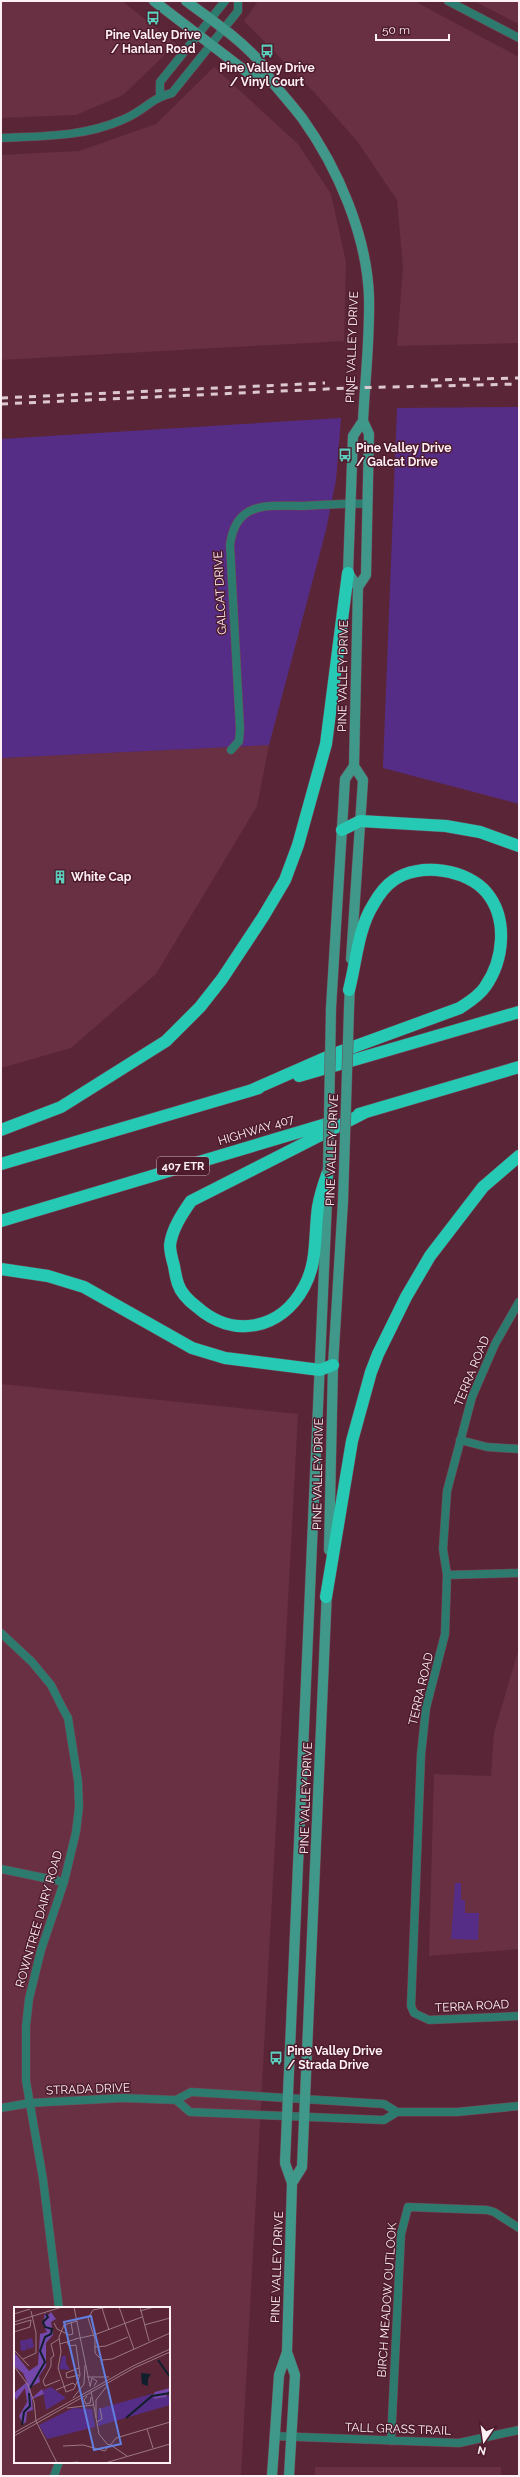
<svg xmlns="http://www.w3.org/2000/svg" width="520" height="2477" font-family="Raleway,sans-serif">
  <style>
    .built { fill: #693043; fill-rule: evenodd }
    .green { fill: #562d86 }
    .lines { fill: none; stroke-linecap: round; stroke-linejoin: round }
    .street-casing { stroke: #744655; stroke-width: 9 }
    .secondary-casing { stroke: #744655; stroke-width: 11 }
    .highway-casing { stroke: #744655; stroke-width: 13 }
    .street { stroke: #2d7a6e; stroke-width: 8 }
    .secondary { stroke: #3f988a; stroke-width: 10 }
    .highway { stroke: #26c9b4; stroke-width: 12 }
    .rail { stroke: #dec8cf; stroke-width: 3; stroke-dasharray: 7 7; stroke-linecap: butt }
    .secondary-bridge-casing { stroke: #744655; stroke-width: 11; stroke-linecap: butt }
    .secondary-bridge { stroke: #3f988a; stroke-width: 10 }
    .labels { text-anchor: middle; stroke-width: 3; stroke-linejoin: round; paint-order: stroke }
    .shield { fill: #4e1b2d; stroke: #c9b0b8; stroke-width: 1 }
    .shield-label { font-size: 11px; font-weight: bold; fill: #fef0f4 }
    .poi-label { font-size: 12px; font-weight: bold; fill: #fef0f4; stroke: #4e1b2d; text-anchor: start }
    .street-label { font-size: 12px; fill: #fef0f4; stroke: #4e1b2d }
    .inset-river { fill: none; stroke: #101f2b; stroke-width: 2 }
    .inset-road { fill: none; stroke: #9c7783; stroke-width: 1 }
    .view { fill: #607fe0; fill-opacity: 0.15; stroke: #607fe0; stroke-width: 2 }
    .inset-edge { fill: none; stroke: #fef0f4; stroke-width: 2 }
  </style>
  <rect width="100%" height="100%" fill="#5a2637"/>
  <path class="built" d="M1,1H122L176,44L123,95L76,115L1,118Z
    M258,1H414L519,57V343L397,346L403,267L397,200L357,141L313,91L244,21Z
    M474,1H519V24Z
    M214,67L298,144L331,194L346,262L344,341L1,360V155L79,151L156,124Z
    M269,745L257,806L156,974L71,1048L1,1068V758Z
    M1,1384L298,1414L241,2476H1ZM15,2308H169V2462H15Z
    M519,1648V1949L429,1956L434,1774L491,1776L494,1733Z
    M315,2467H501V2476H315Z"/>
  <path class="green" d="M519,407V804L383,768L397,408Z
    M341,418L336,480L326,530L269,745L1,758V439Z
    M455,1883H461V1900H465V1913H479L478,1940L451,1939Z"/>
  <g class="lines">
    <g class="street-casing">
      <path id="street" d="M448,1L519,38
        M160,96V82L225,1
        M1,138C43,136 83,137 122,120C143,112 151,98 172,93L238,11V1
        M231,750L239,741L240,729L230,545C236,500 268,506 303,506C325,505 347,503 368,504
        M519,1302L495,1344L472,1397L447,1491L443,1549L447,1575L445,1634L426,1708L421,1755L411,2006L414,2013L429,2020L519,2016
        M460,1440L487,1447L519,1449
        M447,1575L519,1573
        M1,1633L32,1662L51,1685L63,1709L68,1718L78,1781L79,1807L76,1832L64,1882L41,1950L29,1999L26,2026V2081L43,2179L59,2308
        M1,1869L64,1882
        M176,2100L190,2112L384,2120L397,2112H457L519,2106
        M1,2108L30,2103L123,2098L176,2100L191,2092L384,2104L397,2112
        M274,2436L459,2443L519,2430
        M391,2441L401,2234L408,2207L487,2210L494,2212L519,2228
        M54,2476L59,2462"/>
    </g>
    <g class="secondary-casing">
      <path id="secondary" d="M154,1L252,76L273,83
        M186,1C212,20 240,39 261,63C266,69 268,77 273,83C283,95 293,106 302,118C338,168 367,236 369,297C370,339 365,380 363,421L369,434L366,575L358,587L354,766L363,780L351,959
        M358,587L348,573L353,436L363,421
        M331,1008L345,779L354,766
        M349,1009L350,983
        M329,1550L333,1365L343,1201
        M292,2183L302,2167L327,1590
        M287,2352L295,2375L289,2476
        M272,2476L279,2375L287,2352L292,2183L285,2163L328,1178"/>
    </g>
    <g class="highway-casing">
      <path id="highway" d="M342,830L360,821L446,826L480,832L519,846
        M299,1076L519,1012
        M252,1090L334,1054L460,1008C469,1002 479,996 485,987C504,960 508,919 487,893C468,869 419,862 394,880C385,886 378,896 373,905C358,929 356,963 349,990
        M359,1114L519,1067
        M1,1130L61,1107L166,1041L200,1007L222,979L263,917L285,880L298,845L326,744L348,573
        M1,1164L259,1088
        M328,1172C324,1183 320,1195 318,1207C314,1235 318,1262 304,1287C281,1330 233,1339 197,1307C189,1301 181,1293 178,1284C176,1278 175,1272 174,1266C172,1259 170,1252 170,1245C172,1229 182,1214 191,1201L366,1112
        M1,1221L333,1122
        M1,1269L48,1276L84,1287L192,1348L225,1358L320,1370L333,1365
        M326,1597L352,1441L371,1372L378,1354L406,1297L430,1256L483,1187L519,1156"/>
    </g>
    <use href="#street" class="street"/>
    <use href="#secondary" class="secondary"/>
    <use href="#highway" class="highway"/>
    <path class="rail" d="M431,380L519,378
      M1,398L325,383
      M1,404L348,388L519,384"/>
    <g class="secondary-bridge-casing">
      <path id="secondary-bridge" d="M328,1172L331,1008
        M343,1201L349,1009"/>
    </g>
    <use href="#secondary-bridge" class="secondary-bridge"/>
  </g>
  <defs>
    <g id="bus-bare" transform="scale(1.08)"><path d="M-5-6H5V4H4V6H2V4H-2V6H-4V4H-5ZM-3.5-4V0h7V-4ZM-3.5 1.2v1.5H-2V1.2ZM2 1.2v1.5H3.5V1.2Z" fill="#5bcebc" stroke="#4e1b2d" stroke-width="2.5" paint-order="stroke"/></g>
    <g id="building-bare" transform="scale(1.08)"><path d="M-4-6H4V6H1V3H-1V6H-4ZM-2.5-4.3h1.7v1.8h-1.7ZM.8-4.3h1.7v1.8H.8ZM-2.5-1h1.7V.8h-1.7ZM.8-1h1.7V.8H.8Z" fill="#5bcebc" stroke="#4e1b2d" stroke-width="2.5" paint-order="stroke"/></g>
  </defs>
  <g fill-rule="evenodd">
    <use href="#bus-bare" x="153" y="18"/>
    <use href="#bus-bare" x="267" y="51"/>
    <use href="#bus-bare" x="345" y="455"/>
    <use href="#building-bare" x="60" y="877"/>
    <use href="#bus-bare" x="276" y="2058"/>
  </g>
  <g class="labels">
    <rect class="shield" x="157" y="1157" width="52" height="18" rx="3"/>
    <g class="shield-label">
      <text x="183" y="1170">407 ETR</text>
    </g>
    <g class="poi-label">
      <text x="153" y="39" text-anchor="middle">Pine Valley Drive<tspan x="153" dy="14">/ Hanlan Road</tspan></text>
      <text x="267" y="72" text-anchor="middle">Pine Valley Drive<tspan x="267" dy="14">/ Vinyl Court</tspan></text>
      <text x="356" y="452">Pine Valley Drive<tspan x="356" dy="14">/ Galcat Drive</tspan></text>
      <text x="71" y="881">White Cap</text>
      <text x="287" y="2055">Pine Valley Drive<tspan x="287" dy="14">/ Strada Drive</tspan></text>
    </g>
    <g class="street-label">
      <text transform="translate(352 347) rotate(-88)" y="4">PINE VALLEY DRIVE</text>
      <text transform="translate(220 593) rotate(-93)" y="4">GALCAT DRIVE</text>
      <text transform="translate(343 676) rotate(-89)" y="4">PINE VALLEY DRIVE</text>
      <text transform="translate(256 1130) rotate(-17)" y="4">HIGHWAY 407</text>
      <text transform="translate(332 1150) rotate(-88)" y="4">PINE VALLEY DRIVE</text>
      <text transform="translate(472 1371) rotate(-68)" y="4">TERRA ROAD</text>
      <text transform="translate(318 1474) rotate(-89)" y="4">PINE VALLEY DRIVE</text>
      <text transform="translate(421 1689) rotate(-77)" y="4">TERRA ROAD</text>
      <text transform="translate(306 1798) rotate(-88)" y="4">PINE VALLEY DRIVE</text>
      <text transform="translate(39 1919) rotate(-74)" y="4">ROWNTREE DAIRY ROAD</text>
      <text transform="translate(472 2006) rotate(-3)" y="4">TERRA ROAD</text>
      <text transform="translate(88 2089) rotate(-2)" y="4">STRADA DRIVE</text>
      <text transform="translate(277 2267) rotate(-88)" y="4">PINE VALLEY DRIVE</text>
      <text transform="translate(387 2300) rotate(-86)" y="4">BIRCH MEADOW OUTLOOK</text>
      <text transform="translate(398 2429) rotate(2)" y="4">TALL GRASS TRAIL</text>
    </g>
  </g>
  <g transform="translate(14 2307)">
    <rect width="156" height="156" fill="#5a2637"/>
    <path d="M18,31L20,40L14,42L12,34L13,43L7,44L6,34ZM48,49H52V56L56,63L45,62ZM37,80L52,91L32,103L29,83ZM137,87L144,92L156,88V98L84,119V102ZM59,101L78,102L81,120L33,132L25,118Z" fill="#562d86"/>
    <path d="M37,5L42,12L37,15L39,28L32,36V59L25,69L26,75L16,80L18,91L28,82L30,87L18,92L19,103L13,105L12,115L9,117L5,109L13,95L11,81L2,93L0,86L13,75L9,66L0,59V45L15,64L24,58L26,27L33,25L29,18L31,6L34,8ZM156,81L152,90L141,92L138,89L141,85Z" fill="#7448ab"/>
    <path d="M127,66L137,67L134,72V79L128,77Z" fill="#101f2b"/>
    <path class="inset-river" d="M144,53L156,70M16,81L31,55L26,44L31,30L37,27L38,22L31,20L29,15L34,10L32,7M112,111L138,89L156,86M8,118L10,105L16,99L15,86"/>
    <path class="inset-road" d="M60,0L76,79M94,0L79,3L74,11L81,32V46L88,53L98,52L156,26M105,0L120,42M126,0L135,34M88,1L95,23M126,4L140,0M0,7L16,2M0,15L48,0M40,16L43,22L55,28L59,27L57,15M0,18L17,13L16,20M130,18L156,11M0,25L16,20M61,32L80,28L128,10M53,35L55,39L62,38L66,68L60,82L52,85L44,61L47,45L45,30L50,18L63,14M46,37L62,32M81,40L92,39L114,30M0,43L15,59M40,49L37,51V59L29,74L31,79L46,73M40,49L37,37L45,32M9,52L22,46V26L17,4M0,59L14,78L20,95L22,114L43,156M65,61L52,66L53,71L65,68M73,70H95M76,80L78,71L83,74L80,79M42,83L59,76L62,79M77,84L85,127L93,137L99,139M73,89L70,93L72,97L76,96L77,90M59,91L70,77L71,58M53,101L79,98M82,111V93L93,79M83,115L88,112L86,101M133,122L139,141M0,126L119,59L156,42M0,129L120,61L156,45M49,139L69,138L91,144L94,140M98,139L113,149M95,140L102,131L156,115M52,156L64,155M91,156L156,137"/>
    <path class="view" d="M77,9L107,137L80,143L50,15Z"/>
    <rect width="156" height="156" class="inset-edge"/>
  </g>
  <rect width="520" height="2477" fill="none" stroke="#fef0f4" stroke-width="4"/>
  <g transform="translate(484 2441) rotate(193)" stroke="#4e1b2d" stroke-width="3" paint-order="stroke">
  <path d="M0-3L7 15L0 10L-7 15Z" fill="#fef0f4"/>
  <text y="-6" font-size="11" font-weight="bold" text-anchor="middle" fill="#fef0f4">N</text>
  </g>
  <path d="M376 34v6h73v-6" fill="none" stroke="#fef0f4" stroke-width="2"/>
  <text x="382" y="34" font-size="12" fill="#fef0f4" stroke="#4e1b2d" stroke-width="3" paint-order="stroke">50 m</text>
</svg>
